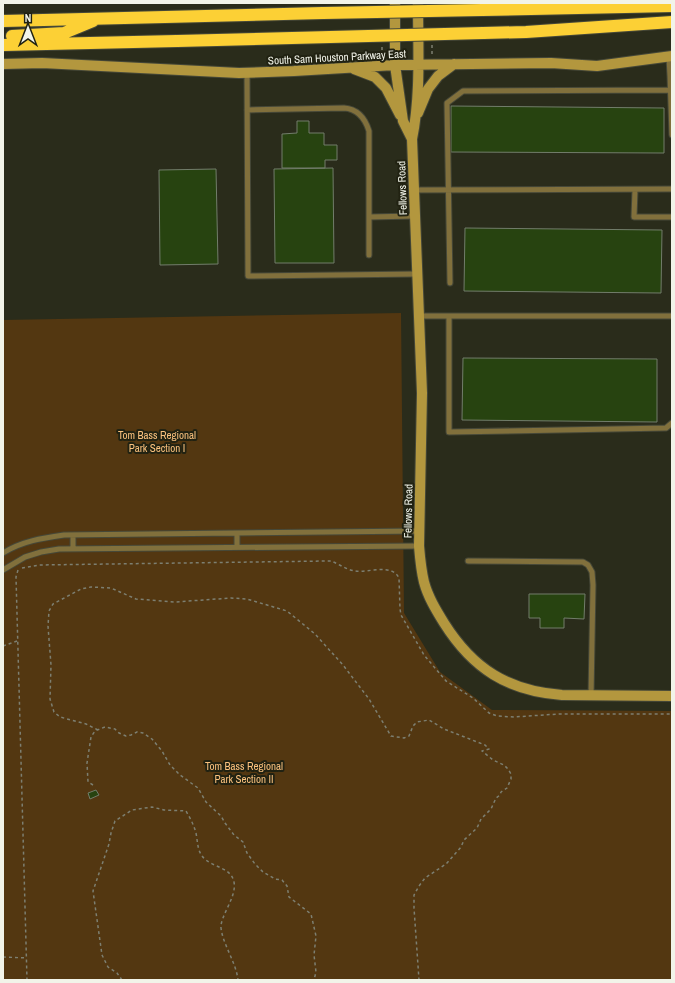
<svg xmlns="http://www.w3.org/2000/svg" width="675" height="983" font-family="'Archivo Narrow',sans-serif">
  <style>
    .green { fill: #533711 }
    .building { fill: #274310; stroke: #727d6b }
    .lines { fill: none; stroke-linecap: round; stroke-linejoin: round }
    .lane-casing { stroke: #464838; stroke-width: 7 }
    .secondary-casing { stroke: #464838; stroke-width: 12 }
    .highway-casing { stroke: #464838; stroke-width: 14 }
    .path { stroke: #7d7f71; stroke-width: 1.5; stroke-dasharray: 3 3; stroke-linecap: butt }
    .lane { stroke: #81703c; stroke-width: 5 }
    .secondary { stroke: #b3973e; stroke-width: 10 }
    .highway { stroke: #fcd035; stroke-width: 12 }
    .highway-bridge-casing { stroke: #464838; stroke-width: 14; stroke-linecap: butt }
    .highway-bridge { stroke: #fcd035; stroke-width: 12 }
    .labels { text-anchor: middle; stroke-width: 4; stroke-linejoin: round; paint-order: stroke }
    .street-label { font-size: 11px; fill: #f2f4e9; stroke: #212212 }
    .park-label { font-size: 11px; fill: #fac17d; stroke: #212212 }
  </style>
  <rect width="100%" height="100%" fill="#2a2c1b"/>
  <path class="green" d="M401,313L404,613L440,672L492,710L672,711V980H3V320Z"/>
  <path class="building" d="M451,106L664,108V153L451,152Z
    M297,121H309V133H324V145H337V160H325V168H282V134L297,133Z
    M333,168L334,263H275L274,169Z
    M216,169L218,264L160,265L159,170Z
    M465,228L662,230L661,293L464,291Z
    M463,358L657,359V422L462,420Z
    M529,594H585L584,619L564,618V628H540V618H529Z
    M96,790L99,795L90,799L88,793Z"/>
  <g class="lines">
    <g class="lane-casing">
      <path id="lane" d="M669,57L670,76H672
        M247,73L248,276L417,274
        M670,76L672,135
        M247,110L344,108C358,109 365,118 369,131V255
        M414,190L672,189
        M635,190L634,217H672
        M369,217L415,216
        M450,283L447,103L463,91L671,90
        M419,316H672
        M449,316V432L666,428L672,423
        M73,535V548
        M237,547V533
        M3,553C22,541 43,538 64,535L419,531
        M468,561L583,562L588,565L592,572L593,585L591,696
        M3,570L25,557L41,552L59,549L419,546"/>
    </g>
    <g class="secondary-casing">
      <path id="secondary" d="M395,3V65L403,121L412,139
        M418,3C418,48 421,95 412,139L422,393L419,546C420,558 421,570 424,582C428,597 436,610 444,623C473,669 508,691 562,695L672,696
        M3,64L42,63L239,73L294,71L395,65L551,63L597,66L672,56
        M354,69L375,77L386,88L400,115
        M418,113L428,89L438,76L454,64"/>
    </g>
    <g class="highway-casing">
      <path id="highway" d="M482,10L672,6
        M3,21L323,13
        M483,33L526,32L672,22
        M12,36L64,33L93,21
        M3,45L177,41"/>
    </g>
    <path class="path" d="M432,45V55
      M382,47V57
      M22,568L39,565L327,561H331C339,564 347,570 355,571C368,573 392,563 399,578L400,609L401,615L424,655L446,681L473,698L489,713L497,716L514,717L559,714H672
      M18,570L16,577L27,980
      M3,646L17,641
      M98,730L86,724L60,717L54,712L50,699L51,665L48,626L49,611L53,604L81,589L91,587L111,588L136,599L175,602L231,598L247,599L287,611L315,634L343,665L369,699L391,736L404,738L409,736L413,726L417,722L429,720L444,729L485,745L489,749L482,751L493,760L504,765L508,769L511,774V779L507,788L501,792L500,795L496,798L491,809L481,819L477,828L464,840L461,847L446,864L425,878L419,886L414,895V908L419,980
      M93,785L88,782L87,763L91,737L95,731L105,727L115,729L119,733L126,736L131,735L137,732L143,733L152,739L162,751L170,765L180,775L198,788L206,802L221,816L225,823L234,835L243,842L247,853L255,864L263,872L275,879L282,880L287,886L289,897L311,914L316,936L314,955L316,972L314,980
      M3,957L27,958
      M122,980L117,973L108,967L102,955L93,891L109,844L111,833L115,821L132,810L152,807L164,810L186,811C190,818 194,825 196,833C198,843 197,853 206,860C216,868 231,868 234,882C237,897 220,916 221,928C223,945 236,962 238,980"/>
    <use href="#lane" class="lane"/>
    <use href="#secondary" class="secondary"/>
    <use href="#highway" class="highway"/>
    <g class="highway-bridge-casing">
      <path id="highway-bridge" d="M323,13L482,10
        M177,41L483,33"/>
    </g>
    <use href="#highway-bridge" class="highway-bridge"/>
  </g>
  <g class="labels">
    <g class="street-label">
      <text transform="translate(337 57) rotate(-3)" y="4">South Sam Houston Parkway East</text>
      <text transform="translate(402 188) rotate(-92)" y="4">Fellows Road</text>
      <text transform="translate(408 511) rotate(-89)" y="4">Fellows Road</text>
    </g>
    <g class="park-label">
      <text x="157" y="439">Tom Bass Regional<tspan x="157" dy="13">Park Section I</tspan></text>
      <text x="244" y="770">Tom Bass Regional<tspan x="244" dy="13">Park Section II</tspan></text>
    </g>
  </g>
  <rect width="675" height="983" fill="none" stroke="#f2f4e9" stroke-width="8"/>
  <g transform="translate(28 28)" stroke="#212212" stroke-width="3" paint-order="stroke">
  <path d="M0-3L7 15L0 10L-7 15Z" fill="#f2f4e9"/>
  <text y="-6" font-size="11" font-weight="bold" text-anchor="middle" fill="#f2f4e9">N</text>
  </g>
</svg>
